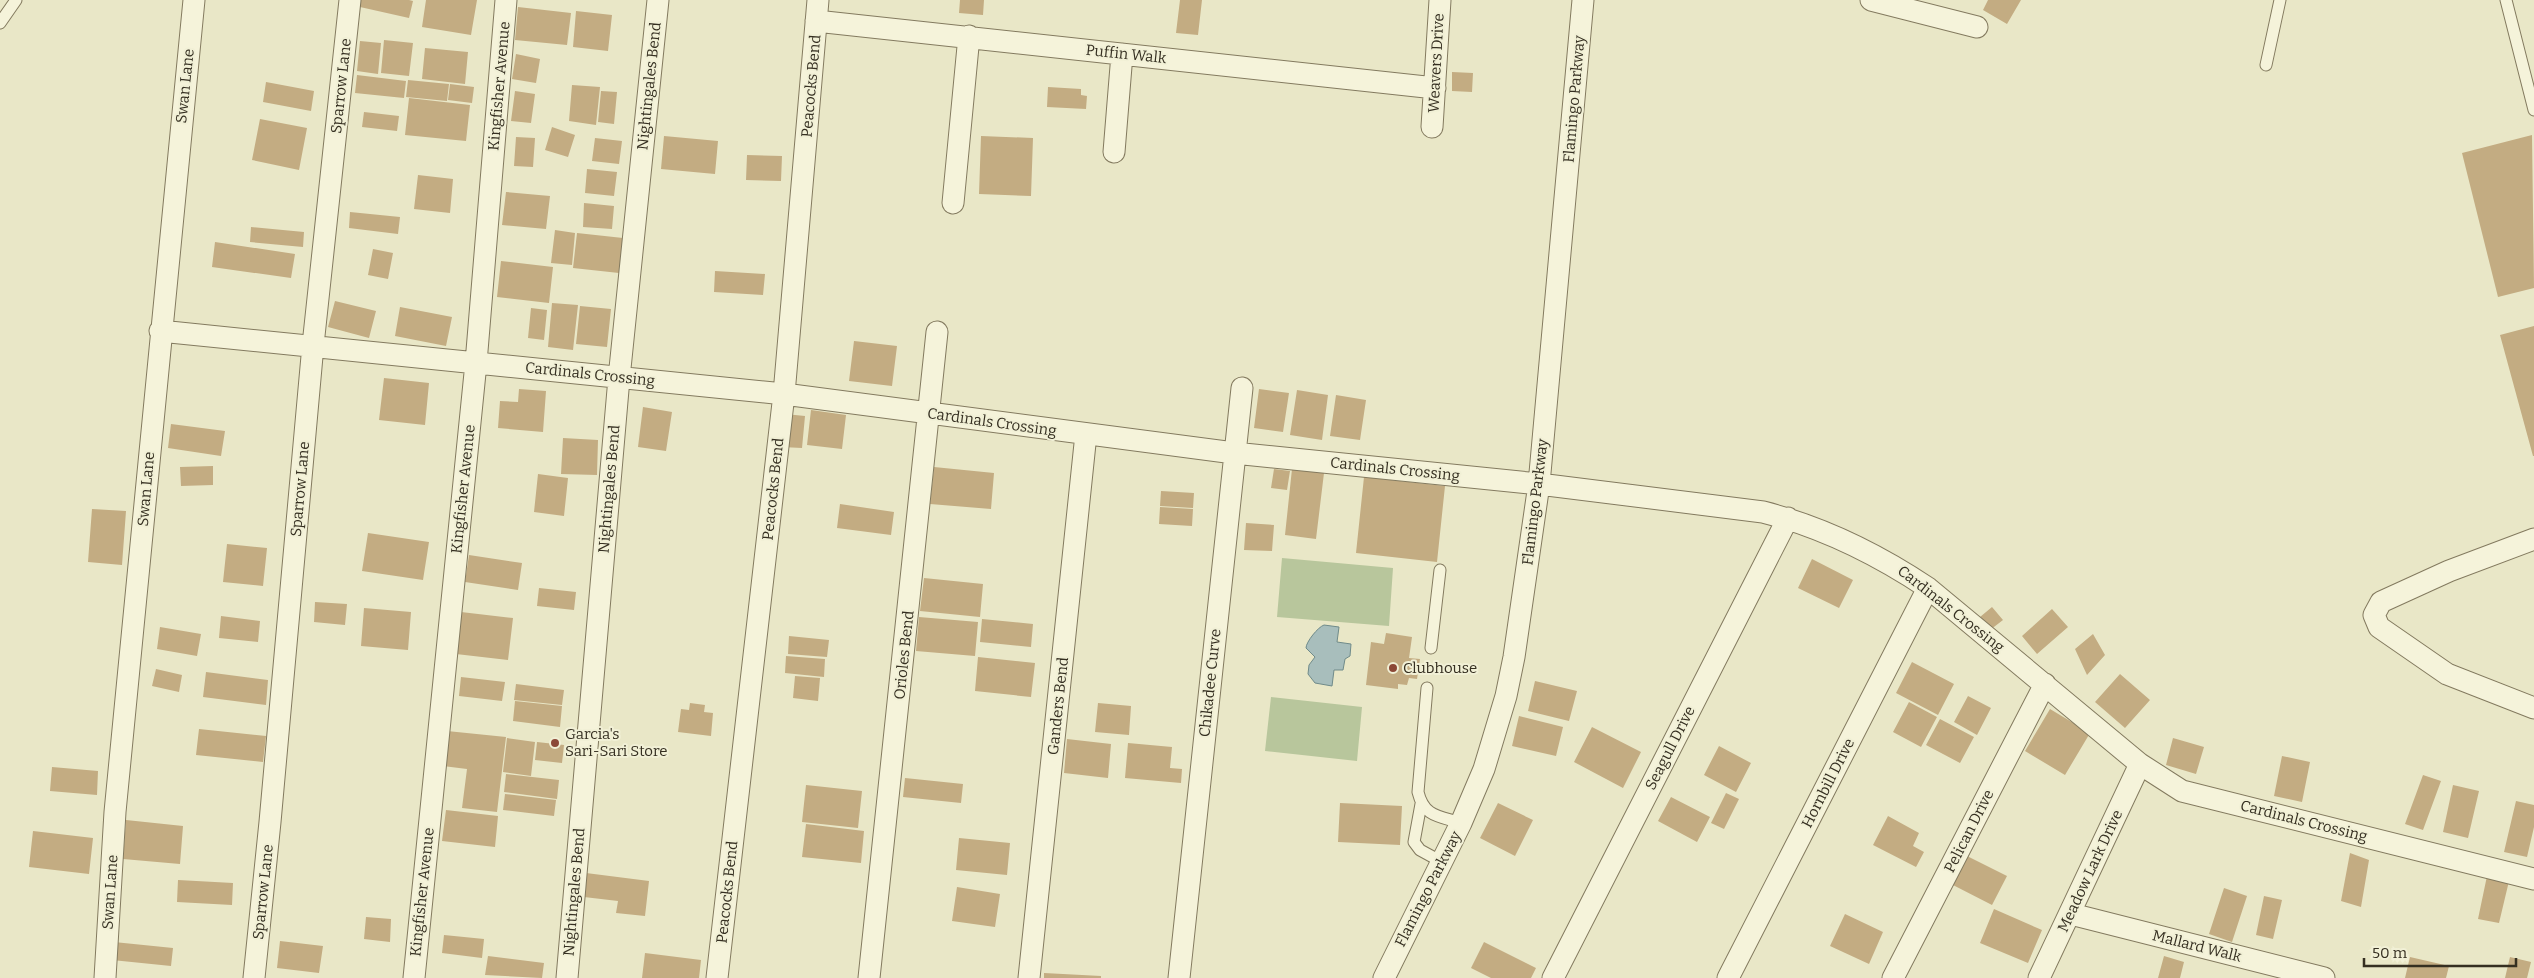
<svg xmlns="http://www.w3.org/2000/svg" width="2534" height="978" font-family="Bitter,serif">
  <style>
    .green { fill: #b8c69c }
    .water { fill: #a8bebc; stroke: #708b8a }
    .building { fill: #c3ac82 }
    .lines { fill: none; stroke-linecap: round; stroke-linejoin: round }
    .lane-casing { stroke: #837a5f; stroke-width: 13 }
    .street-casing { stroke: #837a5f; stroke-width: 23 }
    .lane { stroke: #f5f3da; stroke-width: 11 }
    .street { stroke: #f5f3da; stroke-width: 21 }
    .poi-dot { fill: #8b4836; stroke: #f1f0d6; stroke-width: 2 }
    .labels { text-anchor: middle; stroke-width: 4; stroke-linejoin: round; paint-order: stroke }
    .street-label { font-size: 15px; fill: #352f21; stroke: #f1f0d6 }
    .poi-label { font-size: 15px; fill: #352f21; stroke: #f1f0d6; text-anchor: start }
  </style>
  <rect width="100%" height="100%" fill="#e9e7c7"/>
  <path class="green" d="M1282,558L1393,568L1389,626L1277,617Z
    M1271,697L1362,707L1357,761L1265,751Z"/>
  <path class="water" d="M1324,625L1339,627L1337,642L1351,644L1350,656L1345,659L1343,670H1334L1332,686L1315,683L1308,674L1309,665L1315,657L1306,648C1306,642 1318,627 1324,625Z"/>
  <path class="building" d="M361,0H409L413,1L409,18L360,7Z
    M426,0H477L471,35L422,27Z
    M960,0H984L983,15L959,13Z
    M1180,0H1202L1198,35L1176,33Z
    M1988,0H2021L2007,24L1983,10Z
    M518,7L571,13L567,45L515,40Z
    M576,11L612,15L608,51L573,47Z
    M384,40L413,43L409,76L381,73Z
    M360,41L381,43L378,74L357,71Z
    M425,48L468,52L465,84L422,79Z
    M516,54L540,59L536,83L512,79Z
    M1452,72L1473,73L1472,92L1452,91Z
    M357,75L406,81L404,98L355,93Z
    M408,80L449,84L447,101L406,97Z
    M266,82L314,91L311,111L263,102Z
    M450,84L474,87L472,103L448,100Z
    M572,85L600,87L596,125L569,121Z
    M1048,87L1081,89V95L1087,96L1086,109L1047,107Z
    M515,91L535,94L531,123L511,121Z
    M601,91L617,92L614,124L598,122Z
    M409,98L470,105L466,141L405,135Z
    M364,112L399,116L397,131L362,127Z
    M260,119L307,128L299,170L252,160Z
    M552,127L575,135L568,157L545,150Z
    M2532,135L2534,288L2498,297L2462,153Z
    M664,136L718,141L715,174L661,169Z
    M981,136L1033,138L1031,196L979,194Z
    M516,137L535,138L533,167L514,166Z
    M595,138L622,141L619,164L592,161Z
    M747,155L782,156L781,181L746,180Z
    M587,169L617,172L614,196L585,193Z
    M418,175L453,179L450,213L414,209Z
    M506,192L550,196L546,229L502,225Z
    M584,203L614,206L612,229L583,227Z
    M350,212L400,217L398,234L349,228Z
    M251,227L304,232L303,247L250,242Z
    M555,230L575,233L572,265L551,263Z
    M577,233L623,238L619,273L573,268Z
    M215,242L295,254L291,278L212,267Z
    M373,249L393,253L388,279L368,275Z
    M501,261L553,267L549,303L497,297Z
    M715,271L765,274L763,295L714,292Z
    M335,301L376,311L369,338L328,327Z
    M552,303L578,305L573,350L548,347Z
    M580,306L611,309L607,347L576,344Z
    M400,307L452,317L446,346L395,336Z
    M531,308L547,310L544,340L528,338Z
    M2534,326V456H2533L2500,335Z
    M854,341L897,346L892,386L849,381Z
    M384,378L429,383L425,425L379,420Z
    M519,389L546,391L543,432L498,428L500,401L518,402Z
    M1259,389L1289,393L1283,432L1254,428Z
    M1297,390L1328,395L1322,440L1290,435Z
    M1336,395L1366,400L1360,440L1330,436Z
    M643,407L672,412L666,451L638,447Z
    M811,410L846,415L842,449L807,445Z
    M785,414L805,416L802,448L782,447Z
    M171,424L225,431L221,456L168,448Z
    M563,438L598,440L597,475L561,474Z
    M213,466V485L181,486L180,467Z
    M934,467L994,473L991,509L930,504Z
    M1274,469L1290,471L1287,490L1271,488Z
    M1292,469L1324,473L1316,539L1285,535Z
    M538,474L568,478L564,516L534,512Z
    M1364,477L1445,486L1437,562L1356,553Z
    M1161,491L1194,493L1193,508L1160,506Z
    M840,504L894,512L891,535L837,528Z
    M1160,507L1193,509L1192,526L1159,524Z
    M92,509L126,511L122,565L88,562Z
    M1246,523L1274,525L1272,551L1244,550Z
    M368,533L429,542L423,580L362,571Z
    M227,544L267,548L263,586L223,582Z
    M469,555L522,563L518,590L465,582Z
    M1812,559L1853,580L1839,608L1798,588Z
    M924,578L983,584L980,617L920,611Z
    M539,588L576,592L574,610L537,606Z
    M315,602L347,604L345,625L314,622Z
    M1992,607L2003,620L1990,630L1980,617Z
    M364,608L411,612L408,650L361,646Z
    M2052,609L2068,627L2037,654L2022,636Z
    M461,612L513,618L508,660L456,654Z
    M221,616L260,621L258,642L219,638Z
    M919,617L978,622L975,656L916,651Z
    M982,619L1033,624L1031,647L980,642Z
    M160,627L201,634L197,656L157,649Z
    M1386,633L1412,637L1409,658L1420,659L1417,679L1409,678L1407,685L1398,684V689L1366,685L1371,642L1384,644Z
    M2093,634L2105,655L2087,675L2075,649Z
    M789,636L829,640L827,657L788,654Z
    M786,656L825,659L824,677L785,673Z
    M978,657L1035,663L1031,697L975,691Z
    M1912,662L1954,684L1938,715L1896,693Z
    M156,669L182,675L179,692L152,686Z
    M206,672L268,680L266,705L203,697Z
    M2120,674L2150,700L2125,728L2095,702Z
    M795,676L820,678L818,701L793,698Z
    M461,677L505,682L502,701L459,696Z
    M1535,681L1577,691L1569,721L1528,711Z
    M516,684L564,690L562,705L514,700Z
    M1968,696L1991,708L1977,735L1954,722Z
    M515,701L562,706L560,727L513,721Z
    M1909,702L1937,717L1921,747L1893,732Z
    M690,703L705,705L704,712L713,713L711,736L678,732L681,709L689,710Z
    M1098,703L1131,706L1129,735L1095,732Z
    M2050,709L2090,733L2065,775L2025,751Z
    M1519,716L1563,727L1556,756L1512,746Z
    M1940,719L1974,737L1960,763L1926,745Z
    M1592,727L1641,752L1623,788L1574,762Z
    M199,729L266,736L263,762L196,755Z
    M447,731L506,737L497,812L462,808L467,769L443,766Z
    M507,738L535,742L531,776L503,772Z
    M2173,738L2204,747L2196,774L2166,765Z
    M1067,739L1111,744L1108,778L1064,773Z
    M537,742L564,745L562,763L535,760Z
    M1128,743L1172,747L1170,768L1182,769L1181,783L1125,778Z
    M1719,746L1751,763L1736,792L1704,775Z
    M2282,756L2310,762L2302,802L2274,796Z
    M52,767L98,771L97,795L50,791Z
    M506,774L559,780L557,799L504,792Z
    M2423,775L2441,781L2423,830L2405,824Z
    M905,778L963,784L961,803L903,797Z
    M806,785L862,791L858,828L802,822Z
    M2453,785L2479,791L2468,838L2443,832Z
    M1726,793L1739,799L1724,829L1711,823Z
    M505,794L556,800L554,816L503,810Z
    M1671,797L1710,817L1697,842L1658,821Z
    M2516,801L2534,805V827L2527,857L2504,852Z
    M1340,803L1402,806L1400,845L1338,842Z
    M1498,803L1533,820L1515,856L1480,838Z
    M446,810L498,816L495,847L442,841Z
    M1888,816L1919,833L1913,846L1924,852L1916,867L1873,845Z
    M126,820L183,826L180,864L123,859Z
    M806,824L864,831L861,863L802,857Z
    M33,831L93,838L89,874L29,867Z
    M959,838L1010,843L1007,875L956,870Z
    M2350,853L2369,860L2361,907L2341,901Z
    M1965,855L2007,876L1992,905L1951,884Z
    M586,873L649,881L645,916L616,913L618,901L584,897Z
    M2487,876L2509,881L2499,923L2478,919Z
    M178,880L233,883L232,905L177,902Z
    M957,887L1000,894L995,927L952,921Z
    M2224,888L2247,896L2232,942L2209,934Z
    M2264,896L2282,900L2273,939L2256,935Z
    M1994,909L2042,930L2028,963L1980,943Z
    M1845,914L1883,932L1869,964L1830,946Z
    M366,917L391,919L390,942L364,939Z
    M444,935L484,939L482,958L442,953Z
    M280,941L323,946L319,973L277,968Z
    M114,942L173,948L171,966L112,960Z
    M1484,942L1536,968L1531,978H1491L1471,968Z
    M645,953L701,960L699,978H642Z
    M488,956L544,963L542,978L485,975Z
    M2164,956L2184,962L2180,978H2158Z
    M2410,957L2449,966L2446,978H2405Z
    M2510,957L2531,962L2527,978H2505Z
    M1044,973L1101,976V978H1044Z"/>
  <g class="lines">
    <g class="lane-casing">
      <path id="lane" d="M2506,0L2534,110
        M0,23L16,0
        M2266,65L2280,0
        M1431,648L1440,570
        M1427,688L1418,792C1424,817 1439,816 1461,823
        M1421,804L1414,842L1420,850L1442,862"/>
    </g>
    <g class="street-casing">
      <path id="street" d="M1871,0L1977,27
        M816,21L1435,88
        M1432,127L1440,0
        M1114,152L1122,54
        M953,203L969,36
        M160,331L784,394L1234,453L1539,484L1763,512C1822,527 1877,554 1928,588L2140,764L2182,791L2534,879
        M2534,539L2449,571L2381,602L2374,615L2379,627L2447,674L2534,708
        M2071,914L2324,978
        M105,978L115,812L194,0
        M254,978L270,822L313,345L350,0
        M414,978L476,363L506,0
        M567,978L619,378L658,0
        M717,978L784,394L818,0
        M869,978L937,332
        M1029,978L1086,434
        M1179,978L1242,388
        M1384,978L1461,823L1484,769L1506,696L1514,657L1539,484L1583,0
        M1553,978L1788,518
        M1728,978L1928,588
        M1893,978L2045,684
        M2039,978L2140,764"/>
    </g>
    <use href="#lane" class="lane"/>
    <use href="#street" class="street"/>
  </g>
  <g class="poi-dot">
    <circle cx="1393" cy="668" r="5"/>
    <circle cx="555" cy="743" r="5"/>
  </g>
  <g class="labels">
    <g class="street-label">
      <text transform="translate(1126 54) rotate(6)" y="5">Puffin Walk</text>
      <text transform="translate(1436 63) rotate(-87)" y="5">Weavers Drive</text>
      <text transform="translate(185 86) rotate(-84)" y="5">Swan Lane</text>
      <text transform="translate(341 86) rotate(-84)" y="5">Sparrow Lane</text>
      <text transform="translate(499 86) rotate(-85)" y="5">Kingfisher Avenue</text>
      <text transform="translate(649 86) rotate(-84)" y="5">Nightingales Bend</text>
      <text transform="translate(811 86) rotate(-85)" y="5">Peacocks Bend</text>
      <text transform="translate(1574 99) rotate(-85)" y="5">Flamingo Parkway</text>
      <text transform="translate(590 374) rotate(6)" y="5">Cardinals Crossing</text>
      <text transform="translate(992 422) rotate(8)" y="5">Cardinals Crossing</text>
      <text transform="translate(1395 469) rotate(6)" y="5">Cardinals Crossing</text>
      <text transform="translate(146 489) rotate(-85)" y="5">Swan Lane</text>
      <text transform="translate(300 489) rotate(-85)" y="5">Sparrow Lane</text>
      <text transform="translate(463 489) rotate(-84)" y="5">Kingfisher Avenue</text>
      <text transform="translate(609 489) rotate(-85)" y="5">Nightingales Bend</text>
      <text transform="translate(773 489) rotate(-84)" y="5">Peacocks Bend</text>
      <text transform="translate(1535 502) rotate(-83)" y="5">Flamingo Parkway</text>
      <text transform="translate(1951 609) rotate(38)" y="5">Cardinals Crossing</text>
      <text transform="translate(904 655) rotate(-84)" y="5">Orioles Bend</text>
      <text transform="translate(1210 683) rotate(-84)" y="5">Chikadee Curve</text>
      <text transform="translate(1058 706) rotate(-84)" y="5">Ganders Bend</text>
      <text transform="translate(1670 748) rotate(-63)" y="5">Seagull Drive</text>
      <text transform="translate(1828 783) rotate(-63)" y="5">Hornbill Drive</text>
      <text transform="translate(2304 821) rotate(14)" y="5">Cardinals Crossing</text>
      <text transform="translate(1969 831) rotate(-63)" y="5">Pelican Drive</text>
      <text transform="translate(2090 871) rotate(-65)" y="5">Meadow Lark Drive</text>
      <text transform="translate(1428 889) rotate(-63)" y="5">Flamingo Parkway</text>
      <text transform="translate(110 892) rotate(-86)" y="5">Swan Lane</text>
      <text transform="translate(263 892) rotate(-84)" y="5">Sparrow Lane</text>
      <text transform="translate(422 892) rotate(-84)" y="5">Kingfisher Avenue</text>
      <text transform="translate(574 892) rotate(-85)" y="5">Nightingales Bend</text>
      <text transform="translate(727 892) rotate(-84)" y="5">Peacocks Bend</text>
      <text transform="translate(2197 946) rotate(14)" y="5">Mallard Walk</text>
    </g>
    <g class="poi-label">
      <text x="1403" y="673">Clubhouse</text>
      <text x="565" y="739">Garcia's<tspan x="565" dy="17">Sari-Sari Store</tspan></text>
    </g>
  </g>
  <path d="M2364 958v8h152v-8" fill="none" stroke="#352f21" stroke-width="2.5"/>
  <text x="2372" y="958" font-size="15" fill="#352f21" stroke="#f1f0d6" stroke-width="4" paint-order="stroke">50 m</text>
</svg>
